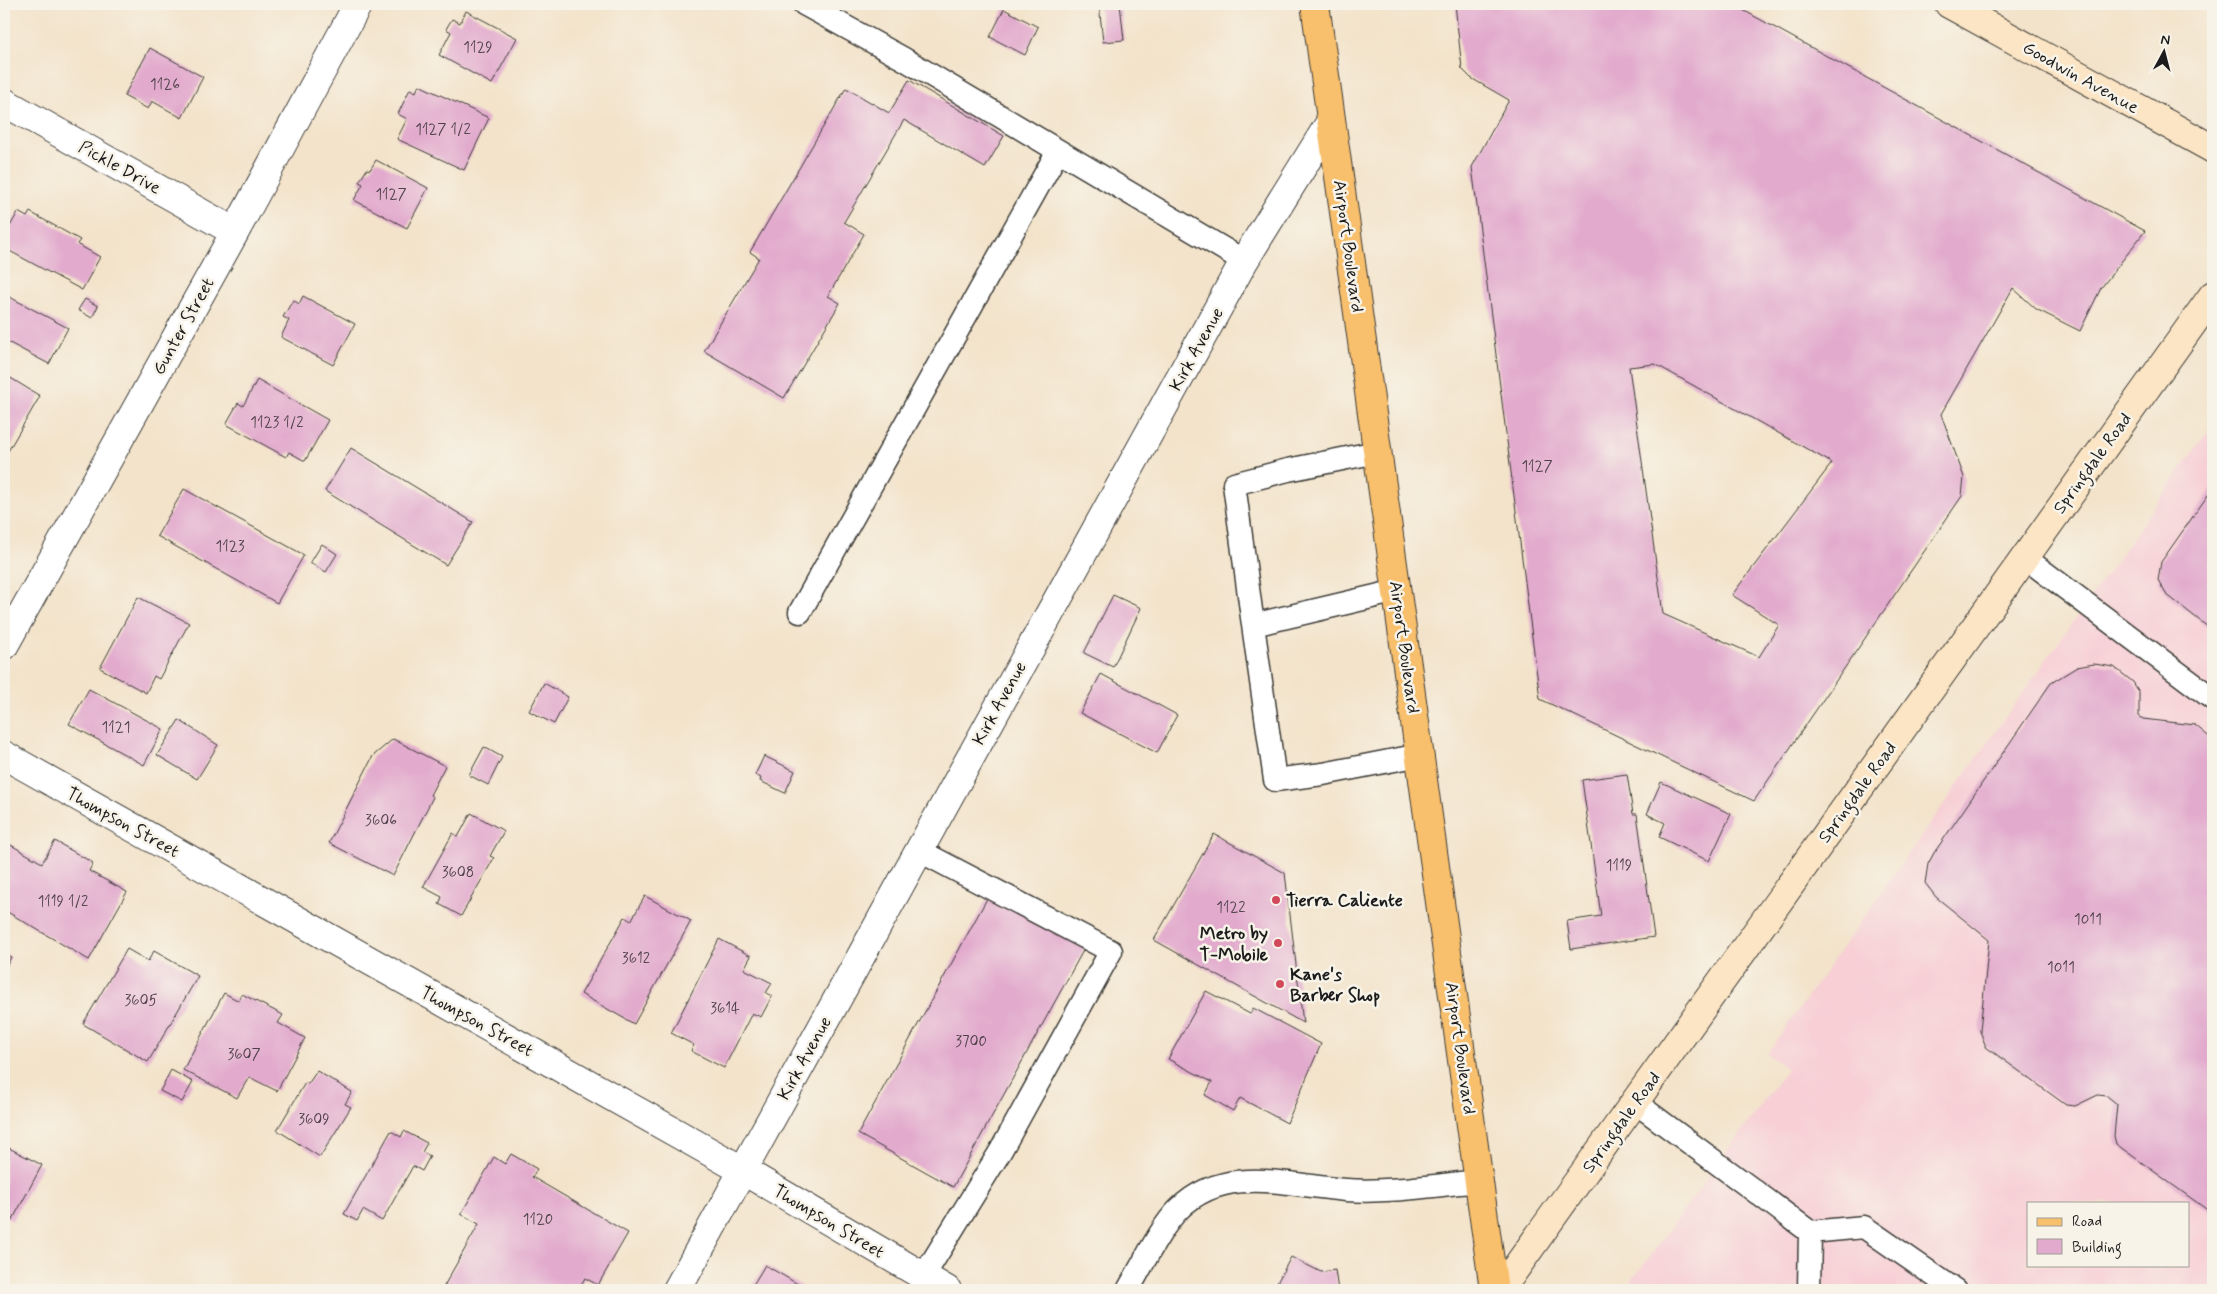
<svg xmlns="http://www.w3.org/2000/svg" width="2217" height="1294" font-family="Mynerve,sans-serif">
  <style>
    .built { fill: #f7cfd5; fill-rule: evenodd }
    .building { fill: #e2aacd; fill-rule: evenodd }
    .lines { fill: none; stroke-linecap: round; stroke-linejoin: round }
    .lane-casing { stroke: #3c3a36; stroke-width: 25 }
    .street-casing { stroke: #3c3a36; stroke-width: 30 }
    .secondary-casing { stroke: #3c3a36; stroke-width: 30 }
    .primary-casing { stroke: #3c3a36; stroke-width: 30 }
    .lane { stroke: #fff; stroke-width: 22 }
    .street { stroke: #fff; stroke-width: 28 }
    .secondary { stroke: #fce5c4; stroke-width: 28 }
    .primary { stroke: #f8bf6c; stroke-width: 28 }
    .poi-dot { fill: #d1495b; stroke: #f7f3e8; stroke-width: 2 }
    .labels { text-anchor: middle; stroke-width: 5; stroke-linejoin: round; paint-order: stroke }
    .number-label { font-size: 15px; fill: #4e4048 }
    .street-label { font-size: 18px; fill: #1c1c1c; stroke: #f7f3e8 }
    .poi-label { font-size: 18px; font-weight: bold; fill: #1c1c1c; stroke: #f7f3e8; text-anchor: start }
  </style>
  <rect width="100%" height="100%" fill="#f7f3e8"/>
  <filter id="ink" filterUnits="userSpaceOnUse"><feTurbulence type="fractalNoise" baseFrequency=".02" numOctaves="2"/><feDisplacementMap in="SourceGraphic" scale="10" xChannelSelector="R" yChannelSelector="G"/><feConvolveMatrix kernelMatrix="1 2 1 2 8 2 1 2 1" color-interpolation-filters="sRGB"/></filter>
  <filter id="wash" filterUnits="userSpaceOnUse"><feTurbulence type="fractalNoise" baseFrequency=".0096" numOctaves="4" result="noise"/><feDisplacementMap in="SourceGraphic" scale="20" xChannelSelector="R" yChannelSelector="G"/><feGaussianBlur stdDeviation="1.12" result="paint"/><feColorMatrix in="noise" values="0 0 0 0 0 0 0 0 0 0 0 0 0 0 0 0 0 1.4 0 .05"/><feComposite in="paint" operator="in"/></filter>
  <g filter="url(#wash)">
    <rect width="100%" height="100%" fill="#f3e3ca"/>
    <path class="built" d="M2213,424V1290H1625L1787,1069L1767,1054ZM2028,1203H2188V1265H2028Z"/>
    <g id="blocks">
      <path class="building" d="M1099,4H1120L1124,40L1103,42Z
        M1455,4H1732L2145,231L2101,288L2080,331L2036,309L2013,288L1941,414L1964,477L1962,496L1754,801L1540,699L1472,167L1509,100L1471,78L1462,69ZM1655,364L1832,463L1732,595L1779,625L1759,657L1663,614L1629,367Z
        M1004,9L1038,27L1025,55L990,37Z
        M466,11L517,38L492,84L439,55L451,32L446,29L452,19L460,23Z
        M150,48L203,77L182,118L152,101L148,109L124,96Z
        M909,80L1004,136L985,168L904,120L844,222L864,234L828,296L840,303L784,398L704,351L759,258L750,252L846,88L889,113Z
        M419,85L489,118L464,170L397,139L407,119L398,114L410,89L416,92Z
        M376,160L428,188L407,228L354,200L363,184L359,182L367,169L370,170Z
        M18,212L27,217L30,212L80,240L77,244L100,257L82,290L4,248V237Z
        M4,294L68,328L49,364L4,340Z
        M303,296L355,324L333,365L281,337L289,320L283,317L293,300L299,304Z
        M85,299L98,306L92,318L78,310Z
        M4,374L40,396L4,458Z
        M257,380L328,420L305,461L289,452L286,457L226,424L238,403L243,406Z
        M351,448L473,522L446,565L325,491Z
        M2213,488V631L2166,594L2158,580L2161,562Z
        M184,489L304,555L277,603L157,536Z
        M322,544L337,554L326,572L310,563Z
        M1113,595L1141,608L1113,667L1084,653Z
        M138,597L189,623L159,679L154,676L146,693L100,668Z
        M2094,664L2114,667L2133,682L2139,692V716L2143,719L2195,725L2213,740V1214L2116,1144L2114,1136L2117,1104L2107,1096L2098,1095L2075,1106L2066,1105L1986,1047L1980,1031L1989,940L1936,897L1925,883L1928,864L1934,853L2051,683L2077,667Z
        M1101,674L1177,715L1157,753L1080,713Z
        M544,683L568,697L554,724L529,711Z
        M89,689L163,729L144,765L69,724Z
        M179,720L218,745L197,779L157,755Z
        M393,739L445,766L430,795L433,797L393,876L329,843L373,756Z
        M484,747L502,757L488,785L469,775Z
        M764,756L795,771L785,793L760,781L761,778L755,775Z
        M1627,774L1633,814H1637L1654,937L1571,949L1567,921L1601,916L1582,780Z
        M1661,782L1731,814L1709,861L1659,837L1665,823L1647,814Z
        M471,813L504,831L490,856L494,858L461,916L439,904L442,897L423,887L453,833L458,837Z
        M1214,834L1285,873L1303,1023L1154,940Z
        M4,841L42,863L55,841L93,863L89,871L127,892L89,960L4,910Z
        M989,895L1085,947L953,1187L858,1134Z
        M645,896L691,921L634,1024L581,994L625,917L631,921Z
        M719,939L751,956L744,969L772,983L766,993L772,996L761,1017L752,1013L724,1068L691,1051L694,1045L671,1033Z
        M127,949L148,961L154,951L198,976L148,1062L83,1024Z
        M4,953L11,957L4,971Z
        M1206,991L1250,1014L1253,1008L1321,1044L1287,1123L1240,1098L1233,1111L1205,1095L1212,1082L1168,1059Z
        M224,993L239,1001L242,994L283,1015L278,1023L305,1038L277,1091L249,1077L237,1098L183,1070Z
        M171,1070L193,1082L182,1102L160,1091Z
        M317,1071L352,1092L345,1104L351,1107L320,1157L277,1130L305,1083L308,1084Z
        M391,1131L401,1137L404,1131L427,1143L422,1152L430,1156L422,1171L413,1166L382,1221L363,1210L357,1221L344,1214Z
        M5,1146L42,1165L12,1221L4,1216Z
        M511,1154L537,1169L532,1177L628,1233L598,1285L585,1278L578,1290H451L444,1286L479,1224L461,1214L494,1157L505,1164Z
        M1291,1257L1321,1272L1335,1270L1338,1290H1273Z
        M765,1265L808,1290H750Z"/>
    </g>
  </g>
  <g filter="url(#ink)">
    <use href="#blocks" fill-opacity="0" stroke="#3c3a36" stroke-width="1"/>
    <g class="lines">
      <g class="lane-casing">
        <path id="lane" d="M804,4L904,59L1244,261
          M1377,452L1288,470L1234,484L1253,625L1397,591
          M2024,557L2213,699
          M800,612L1058,151
          M1253,625L1275,780L1323,774L1420,755
          M918,850L1111,951L1000,1152L923,1277
          M1636,1103L1810,1232L1864,1227L1955,1290
          M1128,1290C1141,1268 1161,1226 1179,1209C1225,1163 1289,1186 1346,1190C1390,1193 1436,1185 1479,1181
          M1809,1290L1810,1232"/>
      </g>
      <g class="street-casing">
        <path id="street" d="M4,102L235,232
          M4,646L235,232L358,4
          M4,755L742,1170L947,1290
          M677,1290L1244,261L1331,121"/>
      </g>
      <g class="secondary-casing">
        <path id="secondary" d="M1949,4L2213,149
          M1500,1290L2213,295"/>
      </g>
      <g class="primary-casing">
        <path id="primary" d="M1315,4L1494,1290"/>
      </g>
      <use href="#lane" class="lane"/>
      <use href="#street" class="street"/>
      <use href="#secondary" class="secondary"/>
      <use href="#primary" class="primary"/>
    </g>
  </g>
  <g class="poi-dot">
    <circle cx="1276" cy="900" r="5"/>
    <circle cx="1278" cy="943" r="5"/>
    <circle cx="1280" cy="984" r="5"/>
  </g>
  <g class="labels">
    <g class="number-label">
      <text x="478" y="52">1129</text>
      <text x="165" y="89">1126</text>
      <text x="443" y="134">1127 1/2</text>
      <text x="391" y="199">1127</text>
      <text x="277" y="427">1123 1/2</text>
      <text x="1537" y="471">1127</text>
      <text x="230" y="551">1123</text>
      <text x="116" y="732">1121</text>
      <text x="381" y="825">3606</text>
      <text x="1619" y="870">1119</text>
      <text x="458" y="877">3608</text>
      <text x="63" y="906">1119 1/2</text>
      <text x="1231" y="912">1122</text>
      <text x="2088" y="924">1011</text>
      <text x="636" y="963">3612</text>
      <text x="2061" y="972">1011</text>
      <text x="141" y="1005">3605</text>
      <text x="725" y="1013">3614</text>
      <text x="971" y="1046">3700</text>
      <text x="244" y="1059">3607</text>
      <text x="314" y="1124">3609</text>
      <text x="538" y="1224">1120</text>
    </g>
    <g class="street-label">
      <text transform="translate(2081 77) rotate(29)" y="6">Goodwin Avenue</text>
      <text transform="translate(120 167) rotate(29)" y="6">Pickle Drive</text>
      <text transform="translate(1349 246) rotate(82)" y="6">Airport Boulevard</text>
      <text transform="translate(183 326) rotate(-61)" y="6">Gunter Street</text>
      <text transform="translate(1196 349) rotate(-61)" y="6">Kirk Avenue</text>
      <text transform="translate(2092 463) rotate(-54)" y="6">Springdale Road</text>
      <text transform="translate(1405 647) rotate(82)" y="6">Airport Boulevard</text>
      <text transform="translate(999 703) rotate(-61)" y="6">Kirk Avenue</text>
      <text transform="translate(1857 792) rotate(-54)" y="6">Springdale Road</text>
      <text transform="translate(123 822) rotate(29)" y="6">Thompson Street</text>
      <text transform="translate(477 1021) rotate(29)" y="6">Thompson Street</text>
      <text transform="translate(1461 1048) rotate(82)" y="6">Airport Boulevard</text>
      <text transform="translate(804 1058) rotate(-61)" y="6">Kirk Avenue</text>
      <text transform="translate(1621 1122) rotate(-54)" y="6">Springdale Road</text>
      <text transform="translate(829 1221) rotate(31)" y="6">Thompson Street</text>
    </g>
    <g class="poi-label">
      <text x="1286" y="906">Tierra Caliente</text>
      <text x="1268" y="939" text-anchor="end">Metro by<tspan x="1268" dy="21">T-Mobile</tspan></text>
      <text x="1290" y="980">Kane's<tspan x="1290" dy="21">Barber Shop</tspan></text>
    </g>
  </g>
  <rect width="2217" height="1294" fill="none" stroke="#f7f3e8" stroke-width="20"/>
  <rect x="2027" y="1202" width="162" height="65" fill="#f7f3e8" stroke="#9f9d96"/>
  <rect x="2037" y="1218" width="25" height="8" fill="#f8bf6c" stroke="#9f9d96"/>
  <text x="2072" y="1226" font-size="15" fill="#1c1c1c">Road</text>
  <rect x="2037" y="1239" width="25" height="15" fill="#e2aacd" stroke="#9f9d96"/>
  <text x="2072" y="1252" font-size="15" fill="#1c1c1c">Building</text>
  <g transform="translate(2164 52) rotate(7)" stroke="#f7f3e8" stroke-width="4" paint-order="stroke">
  <path d="M0-4L9 19L0 12L-9 19Z" fill="#1c1c1c"/>
  <text y="-8" font-size="14" font-weight="bold" text-anchor="middle" fill="#1c1c1c">N</text>
  </g>
</svg>
